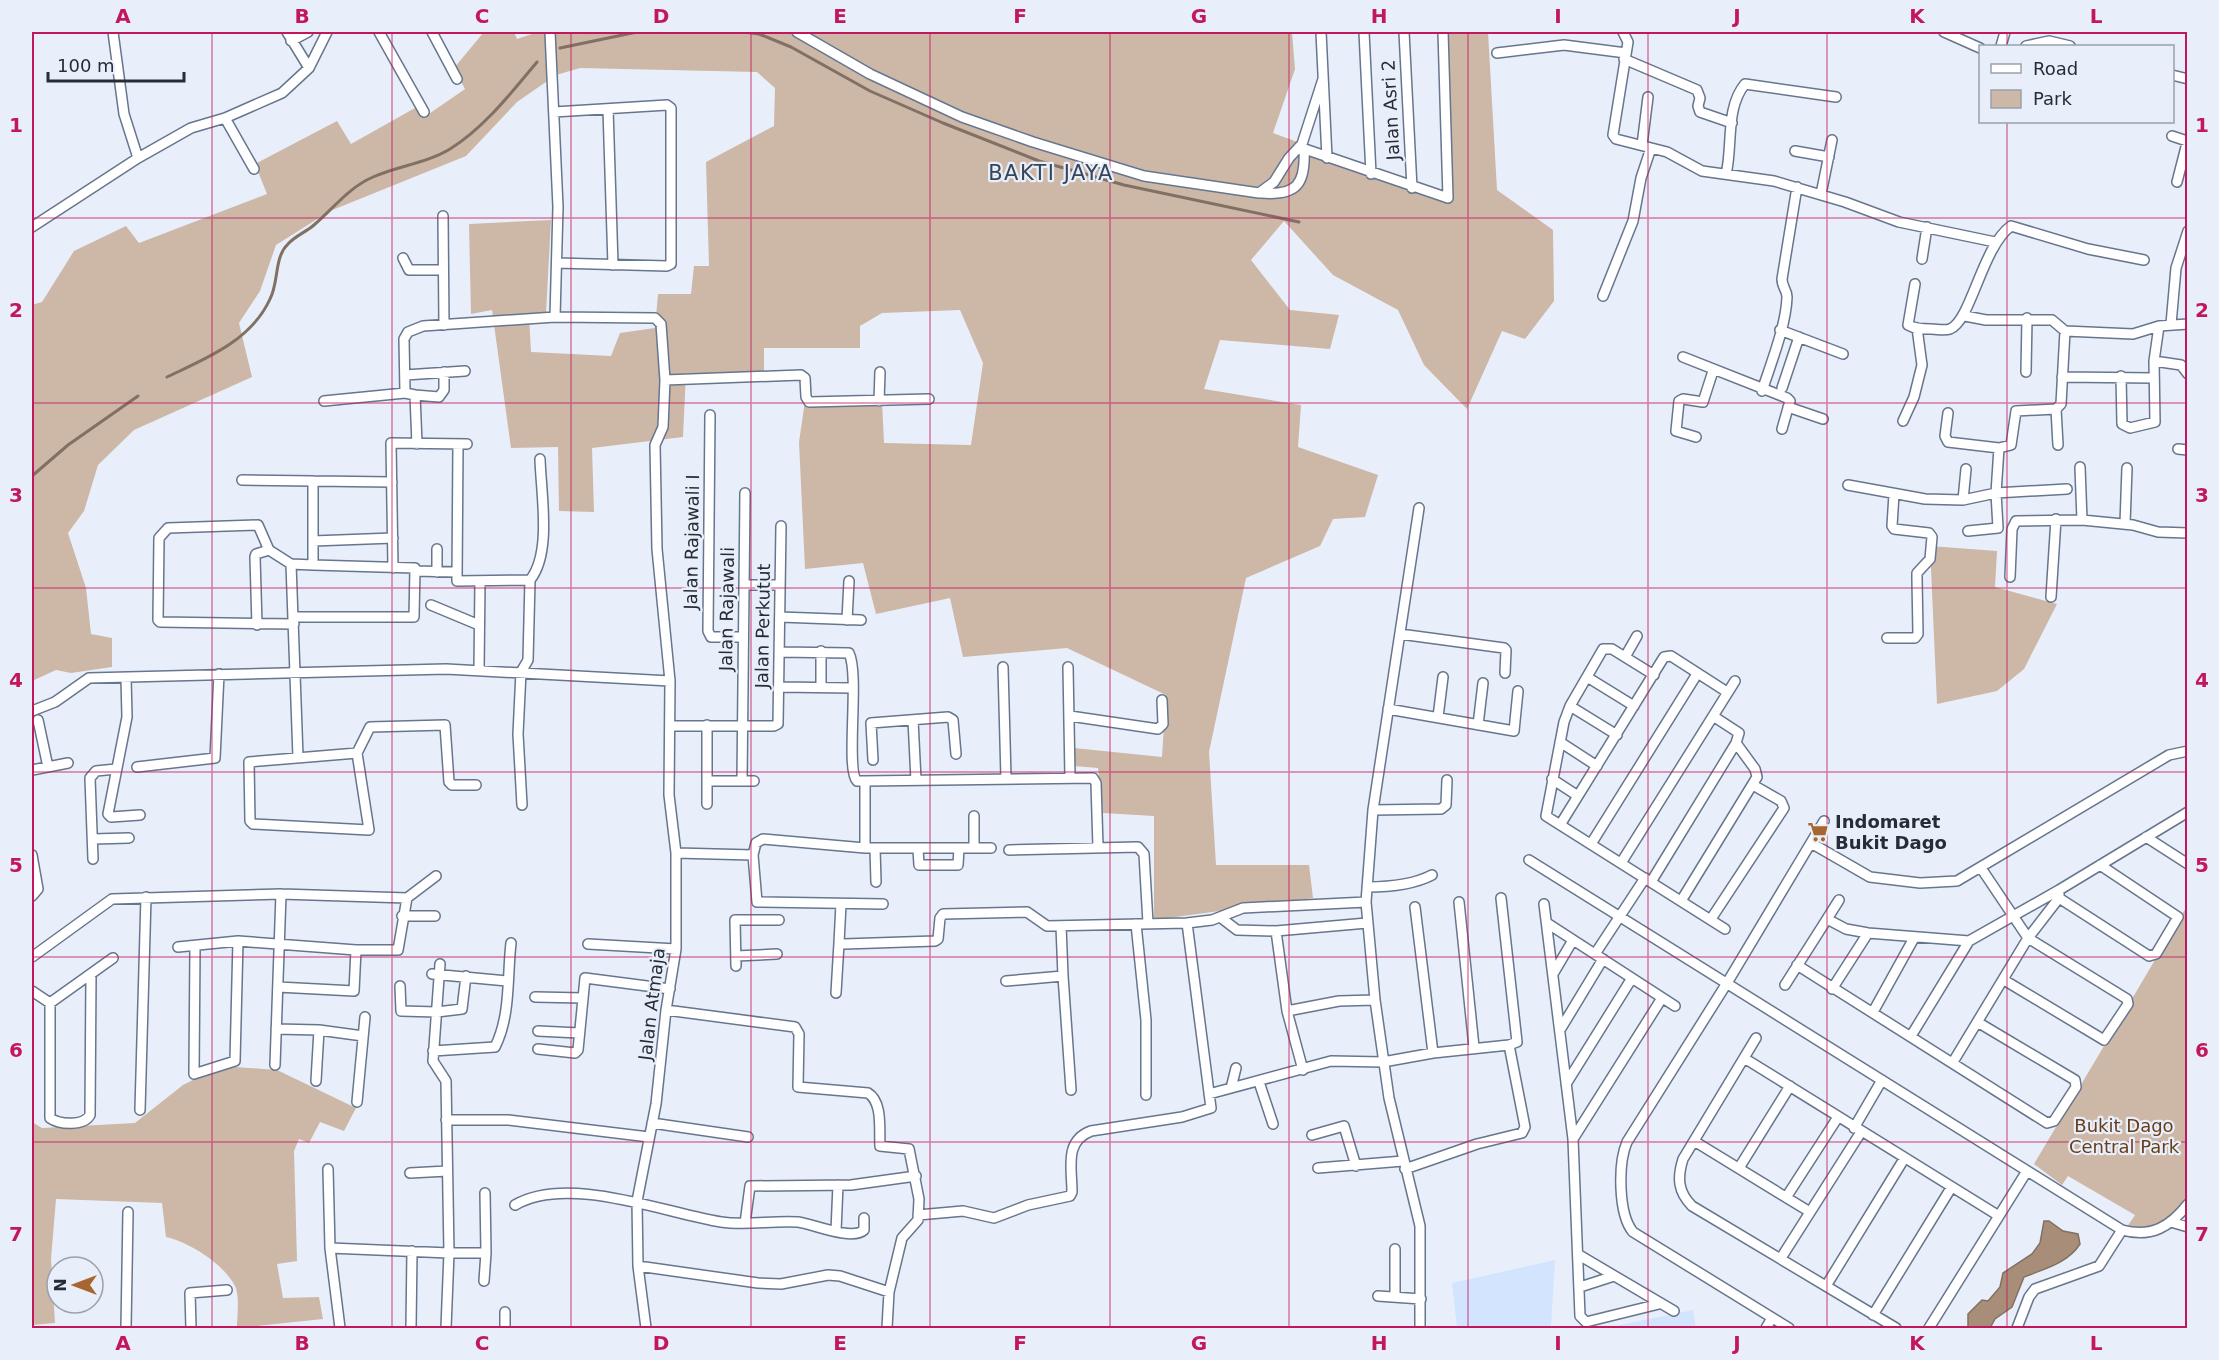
<svg xmlns="http://www.w3.org/2000/svg" width="2219" height="1360" font-family="'DejaVu Sans',sans-serif">
  <style>
    .built { fill: #d3e4ff }
    .green { fill: #cdb7a7 }
    .water { fill: #a88d78; stroke: #817064; stroke-width: 1.5 }
    .lines { fill: none; stroke-linecap: round; stroke-linejoin: round }
    .stream { stroke: #817064; stroke-width: 3 }
    .minor-casing { stroke: #66768d; stroke-width: 12 }
    .minor { stroke: #fff; stroke-width: 9 }
    .grid { fill: none; stroke: #c2185b; stroke-width: 1.5; stroke-opacity: 0.55 }
    .labels { text-anchor: middle; stroke-width: 4.5; stroke-linejoin: round; paint-order: stroke }
    .street-label { font-size: 18px; fill: #262d37; stroke: #e8effa }
    .poi-label { font-size: 18px; font-weight: bold; fill: #262d37; stroke: #e8effa; text-anchor: start }
    .park-label { font-size: 18px; fill: #663e1b; stroke: #e8effa }
    .quarter-label { font-size: 21px; letter-spacing: 1.5px; fill: #37455b; stroke: #e8effa }
    .neatline { fill: none; stroke: #c2185b; stroke-width: 2 }
    .grid-label { font-size: 20px; text-anchor: middle; font-weight: bold; fill: #c2185b }
  </style>
  <rect width="100%" height="100%" fill="#e8effa"/>
  <path class="built" d="M1555,1260L1551,1328H1457L1452,1283Z
    M1693,1310L1696,1328H1605Z"/>
  <path class="green" d="M484,32H514L517,39L538,32H1292L1295,69L1273,133L1447,197L1441,32H1488L1497,190L1553,230L1554,301L1525,339L1502,331L1467,409L1424,365L1398,310L1333,275L1284,221L1251,260L1290,310L1339,315L1330,349L1220,340L1204,389L1301,405L1298,447L1378,475L1365,517L1333,519L1320,546L1246,578L1209,752L1216,865H1309L1313,898L1154,920V816L1103,813L1098,768L1074,766V748L1162,757L1166,695L1067,648L963,657L950,598L876,614L863,563L805,569L799,442L805,401H882L884,443L971,445L983,363L960,310L882,313L860,326V348H764V373H686L683,437L592,448L594,512L559,511L558,447L511,448L492,310L471,314L469,224L551,220L546,313L529,316L531,352L611,356L620,333L655,328L658,294H691L694,266H709L706,162L774,126L775,88L757,72L580,68L556,75L517,102L466,156L330,211L276,245L260,291L239,323L252,377L134,430L98,465L84,511L68,533L86,588L91,634L112,638V667L71,673L56,670L32,681V305L42,302L74,251L126,226L139,243L267,194L255,164L337,121L351,144L415,108L423,118L465,89L454,68Z
    M1930,546L1997,551L1995,587L2057,604L2024,669L1997,691L1937,704Z
    M2187,906V1197C2175,1217 2151,1233 2127,1227L2135,1215L2068,1176L2062,1185L2034,1164Z
    M235,1067L277,1070L356,1108L344,1131L320,1122L309,1143L299,1139L294,1151L297,1261L277,1264L283,1298L319,1297L323,1319L237,1328C237,1317 240,1296 235,1286C224,1264 189,1242 166,1237L162,1203L56,1199L51,1259L55,1323L32,1325V1122L42,1128L135,1123L183,1085L209,1072Z"/>
  <path class="water" d="M2044,1221H2049L2063,1231L2078,1234L2080,1244C2068,1263 2044,1269 2024,1277L2012,1307L1995,1319L1990,1328H1968V1314L1982,1300L1988,1301L2000,1287L2003,1273L2032,1254L2040,1243Z"/>
  <g class="lines">
    <path class="stream" d="M744,32L759,34L791,47L870,91L943,123L1039,161L1124,185L1299,222
      M560,48L637,32
      M167,377C205,359 251,341 270,299C279,282 274,257 288,244C295,236 306,232 314,225C334,208 348,188 373,177C398,166 427,163 450,149C484,128 512,92 537,62
      M32,476L68,445L138,396"/>
    <g class="minor-casing">
      <path id="minor" d="M113,32L124,114L138,158
        M287,32L309,68
        M379,32L424,112
        M432,32L457,79
        M550,32L558,207L555,317
        M797,32L870,74L962,117L1033,142L1144,176L1259,193L1274,182L1289,158L1302,144L1323,79
        M1321,32L1327,158
        M1364,32L1371,174
        M1404,32L1412,188
        M1623,32L1628,42L1613,135L1616,139L1667,152L1702,171L1774,181L1845,202L1899,222L1995,242
        M1944,32L1980,48
        M291,41L308,32
        M2001,46L2005,32
        M2026,46L2049,41L2070,46
        M1497,53L1564,45L1626,53
        M1624,59L1697,90L1700,98L1698,106L1700,112L1732,123
        M2172,75L2188,79
        M608,109L613,265
        M554,112L667,105L671,108V264L667,266L557,263
        M225,118L254,169
        M2172,136L2187,141
        M1642,145L1648,97
        M1299,147L1448,198L1443,32
        M1795,151L1829,157
        M1726,174C1733,147 1725,108 1745,84L1836,97
        M2177,182L2188,139
        M1261,193C1296,196 1306,185 1304,149
        M1821,194L1832,140
        M443,216L444,325
        M32,227L138,158L191,128L225,118L282,93L309,68L327,32
        M403,258L409,270H442
        M1922,259L1927,227
        M1915,284L1908,325C1915,329 1923,329 1931,329C1937,329 1944,331 1950,329C1971,321 1982,247 2011,226L2088,249L2144,260
        M1603,296L1633,221L1641,178L1651,148
        M1965,316L1986,320H2052L2065,331L2133,334L2159,326L2188,324
        M2171,324L2176,268L2188,231
        M1780,330L1843,354
        M1683,357L1787,398L1790,401L1782,429
        M2154,361L2181,365L2188,374
        M2026,372L2027,318
        M405,375L465,371
        M2121,376L2122,424L2130,428L2155,422L2154,361L2159,326
        M2062,377L2153,378
        M665,380L801,375L805,378L806,397L809,402L929,399
        M1782,388L1799,337
        M1762,391C1771,363 1786,326 1787,297C1787,290 1782,287 1782,279L1797,187
        M405,393L415,395L417,444
        M415,395L439,397L444,390V372
        M324,401L405,393L404,339L408,332L423,326L555,317L655,318L661,324L665,380L663,427L655,445L657,549L670,681L669,795L676,853V949L666,1010L656,1104L637,1201L638,1266L646,1328
        M879,401L880,372
        M1788,407L1823,419
        M2056,409L2058,445
        M1948,413L1945,436L1948,442L1999,448
        M710,415L708,631L711,637H743
        M1903,421L1914,397L1922,365L1917,328
        M1696,437L1676,431L1679,401L1683,399L1703,402L1713,371
        M458,444L457,581L530,580
        M2178,449L2188,450
        M2080,467L2082,520
        M242,480L313,481V565L415,568L414,617H293
        M313,481L392,482
        M1848,485L1925,499L1963,500L1996,493L2067,489
        M1963,500L1966,469
        M1419,508L1373,810L1366,902L1375,1000L1389,1098L1420,1226V1328
        M2125,524L2127,468
        M1968,531L1998,528L1996,493L1999,448L2011,445L2016,411L2056,409L2061,404L2065,331
        M313,541L393,538
        M437,549V572
        M291,564L298,757
        M393,568L391,443L467,444
        M415,571L457,572
        M2010,577L2012,529L2016,521L2082,520L2133,525L2158,532L2188,533
        M744,585H780
        M2051,597L2056,519
        M431,605L479,625
        M780,617L861,620
        M847,620L849,581
        M294,624L160,622L158,620L159,538L168,528L258,525L269,550L291,564L313,565
        M257,625L255,557L256,554L269,550
        M1400,634L1504,648L1506,650L1505,673
        M1887,638H1915L1918,634L1917,579V573L1930,559L1932,537L1929,533L1894,529L1892,526L1894,494
        M779,652L849,653C860,676 845,770 857,781H865
        M1625,657L1637,636
        M1003,667L1006,778
        M1068,667L1070,777
        M479,670L480,581
        M1654,675L1612,649H1603L1570,706L1564,722L1546,816L1725,929
        M1587,677L1634,706
        M126,678L127,717L108,814L111,817L140,815
        M779,687L852,688
        M821,687V651
        M1570,706L1617,735
        M1388,709L1514,731L1518,691
        M32,711L55,702L89,678L446,669L670,681
        M1070,716L1158,729L1163,724L1162,700
        M1438,717L1443,677
        M38,720L48,767
        M913,720L916,780
        M1478,725L1483,683
        M670,726H774L778,724L781,526
        M1560,742L1597,766
        M357,753L369,830L253,824L250,821L249,762L357,753L370,727L445,725L449,782L452,785H476
        M873,760L871,723L948,717L953,720L956,754
        M137,767L215,758L219,674
        M32,770L68,763
        M1552,779L1578,796
        M707,781H742L745,493
        M742,781H754
        M707,804V725
        M522,805L518,734L521,672L528,660L530,580C552,553 541,494 540,459
        M1373,810L1441,809L1446,805L1447,780
        M974,816V848
        M1560,825L1664,657L1671,656L1727,692
        M2146,837L2188,864
        M93,839L129,838
        M1811,843L1870,877L1920,883L1957,881L2169,755L2188,751
        M1591,844L1697,674
        M865,848H991
        M875,849L876,882
        M918,849L919,865H958L959,848
        M1009,850L1138,847L1144,854L1148,923
        M676,853L753,855L757,902L883,904
        M32,855L38,889L32,896
        M753,855L756,843L763,839L865,848V781L1093,778L1096,783L1098,847
        M93,859L90,778L96,771L116,769
        M1529,860L2122,1230C2151,1238 2170,1227 2188,1204
        M1621,863L1735,681
        M1981,868L2028,938L2127,999L2128,1004L2104,1040L2004,980
        M1651,882L1736,743
        M1367,887C1389,887 1413,885 1432,875
        M2059,898L2149,956L2156,954L2178,917L2100,865
        M1681,901L1757,777L1755,769L1736,743L1739,733L1713,716
        M1459,902L1474,1047
        M841,904L839,943L844,944L935,941L938,939L940,918L943,914L1027,912L1047,926L1187,923L1212,920L1243,908L1366,902
        M1544,904L1573,1139L1580,1316L1586,1322L1659,1304
        M1415,907L1433,1053
        M402,916H435
        M1220,917L1237,930L1276,931
        M1711,919L1784,808L1781,801L1753,785
        M1827,919L1839,900
        M1547,923L1675,1006
        M1136,924L1146,1020V1095
        M588,944L676,949
        M178,947L238,941L356,950H398L407,898L436,876
        M195,947L194,1074L235,1061L238,941
        M1595,954L1645,878
        M736,956L777,954
        M32,957L112,899L281,894L407,898
        M1797,965L2047,1123L2054,1121L2076,1087L2075,1080L1979,1023
        M736,966L735,920H779
        M432,974L507,981
        M1553,974L1573,940
        M1063,976L1071,1090
        M1006,981L1063,976L1061,926
        M1785,985L1827,919L1846,929L1868,933L1969,941L2059,890L2188,812
        M400,986L401,1011L437,1012L462,1009L466,976
        M278,987L354,991L356,950
        M1832,989L1868,933
        M32,991L50,1003L113,958
        M836,993L839,943
        M535,997L583,998
        M50,1003V1118C60,1125 84,1126 90,1115L91,974
        M666,1010L795,1027L799,1034L798,1087L868,1093C883,1102 879,1130 880,1146L909,1149L919,1199L918,1220L902,1238L889,1292L887,1328
        M1287,1011L1339,1001L1375,1000
        M1873,1012L1914,938
        M276,1029L319,1030L363,1036
        M1560,1030L1603,959
        M538,1031L579,1033
        M1911,1036L1969,941
        M1756,1038L1683,1159C1677,1178 1678,1192 1692,1206L1896,1328
        M538,1049L575,1053L578,1050L585,978L670,989
        M433,1051L495,1047C511,1015 507,977 511,943
        M1744,1058L1999,1216
        M1953,1062L2028,938L2059,898V893
        M275,1065L281,894
        M1303,1070L1287,1011L1276,931L1367,923
        M316,1081L319,1030
        M1259,1082L1273,1124
        M1566,1084L1632,978
        M1231,1088L1236,1068
        M1209,1094L1331,1061L1383,1062L1433,1053L1509,1045L1517,1042L1501,898
        M357,1102L365,1017
        M140,1110L146,897
        M446,1120H508L649,1137
        M652,1123L748,1137
        M1854,1128L1882,1080
        M1312,1135L1344,1126L1356,1166
        M1573,1139L1662,998
        M1694,1141L1810,1212
        M1318,1168L1403,1161
        M1739,1168L1790,1086
        M328,1169L330,1248L340,1328
        M1405,1169L1477,1144L1522,1133L1525,1127L1509,1045
        M410,1173L447,1171
        M485,1193L486,1253
        M1787,1196L1838,1117
        M515,1205C568,1174 665,1213 721,1222C747,1226 773,1220 798,1222C813,1224 852,1241 864,1230V1218
        M918,1215L963,1211L994,1218L1028,1205L1070,1196L1072,1192C1072,1168 1064,1141 1091,1131L1182,1117L1211,1108L1187,923
        M2171,1222L2188,1227
        M745,1223L750,1186L851,1185L916,1176
        M836,1231L838,1185
        M330,1248L449,1253L446,1081L433,1061L440,964
        M1395,1249V1297
        M1579,1255L1674,1311
        M1781,1258L1861,1132
        M638,1266L758,1283L781,1284L828,1275L840,1276L889,1292
        M1826,1286L1904,1159
        M1580,1287L1614,1276
        M1378,1296L1421,1299
        M1873,1315L1951,1188
        M126,1328L128,1212
        M191,1328L190,1293L227,1290
        M411,1328L412,1251
        M446,1328L449,1253H486L484,1281
        M505,1328V1312
        M1766,1328L1772,1318
        M1789,1328L1633,1232C1618,1214 1618,1163 1627,1142L1727,983L1824,821
        M1929,1328L2027,1171
        M2017,1328L2029,1297L2035,1289L2099,1266L2122,1230"/>
    </g>
    <use href="#minor" class="minor"/>
  </g>
  <path class="grid" d="M212,32V1328M392,32V1328M571,32V1328M751,32V1328M930,32V1328M1110,32V1328M1289,32V1328M1468,32V1328M1648,32V1328M1827,32V1328M2007,32V46M2007,122V1328M32,218H2188M32,403H2188M32,588H2188M32,772H2188M32,957H2188M32,1142H2188"/>
  <defs>
    <g id="supermarket-bare" transform="scale(1.62)"><path d="M-6-5.5h2.5l.6 2H6L4.5 2H-2.5L-4.4-4H-6ZM-1.5 3.2a1.3 1.3 0 1 0 .1 0ZM3 3.2a1.3 1.3 0 1 0 .1 0Z" fill="#a6662e" stroke="#e8effa" stroke-width="2.5" paint-order="stroke"/></g>
  </defs>
  <g fill-rule="evenodd">
    <use href="#supermarket-bare" x="1818" y="832"/>
  </g>
  <g class="labels">
    <g class="street-label">
      <text transform="translate(1391 110) rotate(-93)" y="6">Jalan Asri 2</text>
      <text transform="translate(692 542) rotate(-89)" y="6">Jalan Rajawali I</text>
      <text transform="translate(727 609) rotate(-89)" y="6">Jalan Rajawali</text>
      <text transform="translate(763 626) rotate(-89)" y="6">Jalan Perkutut</text>
      <text transform="translate(652 1004) rotate(-83)" y="6">Jalan Atmaja</text>
    </g>
    <g class="poi-label">
      <text x="1835" y="828">Indomaret<tspan x="1835" dy="21">Bukit Dago</tspan></text>
    </g>
    <g class="park-label">
      <text x="2124" y="1132">Bukit Dago<tspan x="2124" dy="21">Central Park</tspan></text>
    </g>
    <g class="quarter-label">
      <text x="1051" y="180">BAKTI JAYA</text>
    </g>
  </g>
  <rect width="2219" height="1360" fill="none" stroke="#e8effa" stroke-width="66"/>
  <rect x="1979" y="45" width="195" height="78" fill="#e8effa" stroke="#9aa1ac" stroke-width="1.5"/>
  <rect x="1991" y="64" width="30" height="9" fill="#ffffff" stroke="#9aa1ac" stroke-width="1.5"/>
  <text x="2033" y="75" font-size="18" fill="#262d37">Road</text>
  <rect x="1991" y="90" width="30" height="18" fill="#cdb7a7" stroke="#9aa1ac" stroke-width="1.5"/>
  <text x="2033" y="105" font-size="18" fill="#262d37">Park</text>
  <g transform="translate(75 1285) rotate(270)"><circle r="28" fill="#e8effa" stroke="#9aa1ac" stroke-width="1.5"/>
  <path d="M0-4.5L10 22L0 15L-10 22Z" fill="#a6662e"/>
  <text y="-9" font-size="16" font-weight="bold" text-anchor="middle" fill="#262d37">N</text>
  </g>
  <path d="M48 72v9h136v-9" fill="none" stroke="#262d37" stroke-width="3"/>
  <text x="57" y="72" font-size="18" fill="#262d37" stroke="#e8effa" stroke-width="4.5" paint-order="stroke">100 m</text>
  <rect x="33" y="33" width="2153" height="1294" class="neatline"/>
  <g class="grid-label">
    <text x="123" y="23">A</text>
    <text x="302" y="23">B</text>
    <text x="482" y="23">C</text>
    <text x="661" y="23">D</text>
    <text x="840" y="23">E</text>
    <text x="1020" y="23">F</text>
    <text x="1199" y="23">G</text>
    <text x="1379" y="23">H</text>
    <text x="1558" y="23">I</text>
    <text x="1737" y="23">J</text>
    <text x="1917" y="23">K</text>
    <text x="2096" y="23">L</text>
    <text x="16" y="132">1</text>
    <text x="2202" y="132">1</text>
    <text x="16" y="317">2</text>
    <text x="2202" y="317">2</text>
    <text x="16" y="502">3</text>
    <text x="2202" y="502">3</text>
    <text x="16" y="687">4</text>
    <text x="2202" y="687">4</text>
    <text x="16" y="872">5</text>
    <text x="2202" y="872">5</text>
    <text x="16" y="1057">6</text>
    <text x="2202" y="1057">6</text>
    <text x="16" y="1241">7</text>
    <text x="2202" y="1241">7</text>
    <text x="123" y="1350">A</text>
    <text x="302" y="1350">B</text>
    <text x="482" y="1350">C</text>
    <text x="661" y="1350">D</text>
    <text x="840" y="1350">E</text>
    <text x="1020" y="1350">F</text>
    <text x="1199" y="1350">G</text>
    <text x="1379" y="1350">H</text>
    <text x="1558" y="1350">I</text>
    <text x="1737" y="1350">J</text>
    <text x="1917" y="1350">K</text>
    <text x="2096" y="1350">L</text>
  </g>
</svg>
